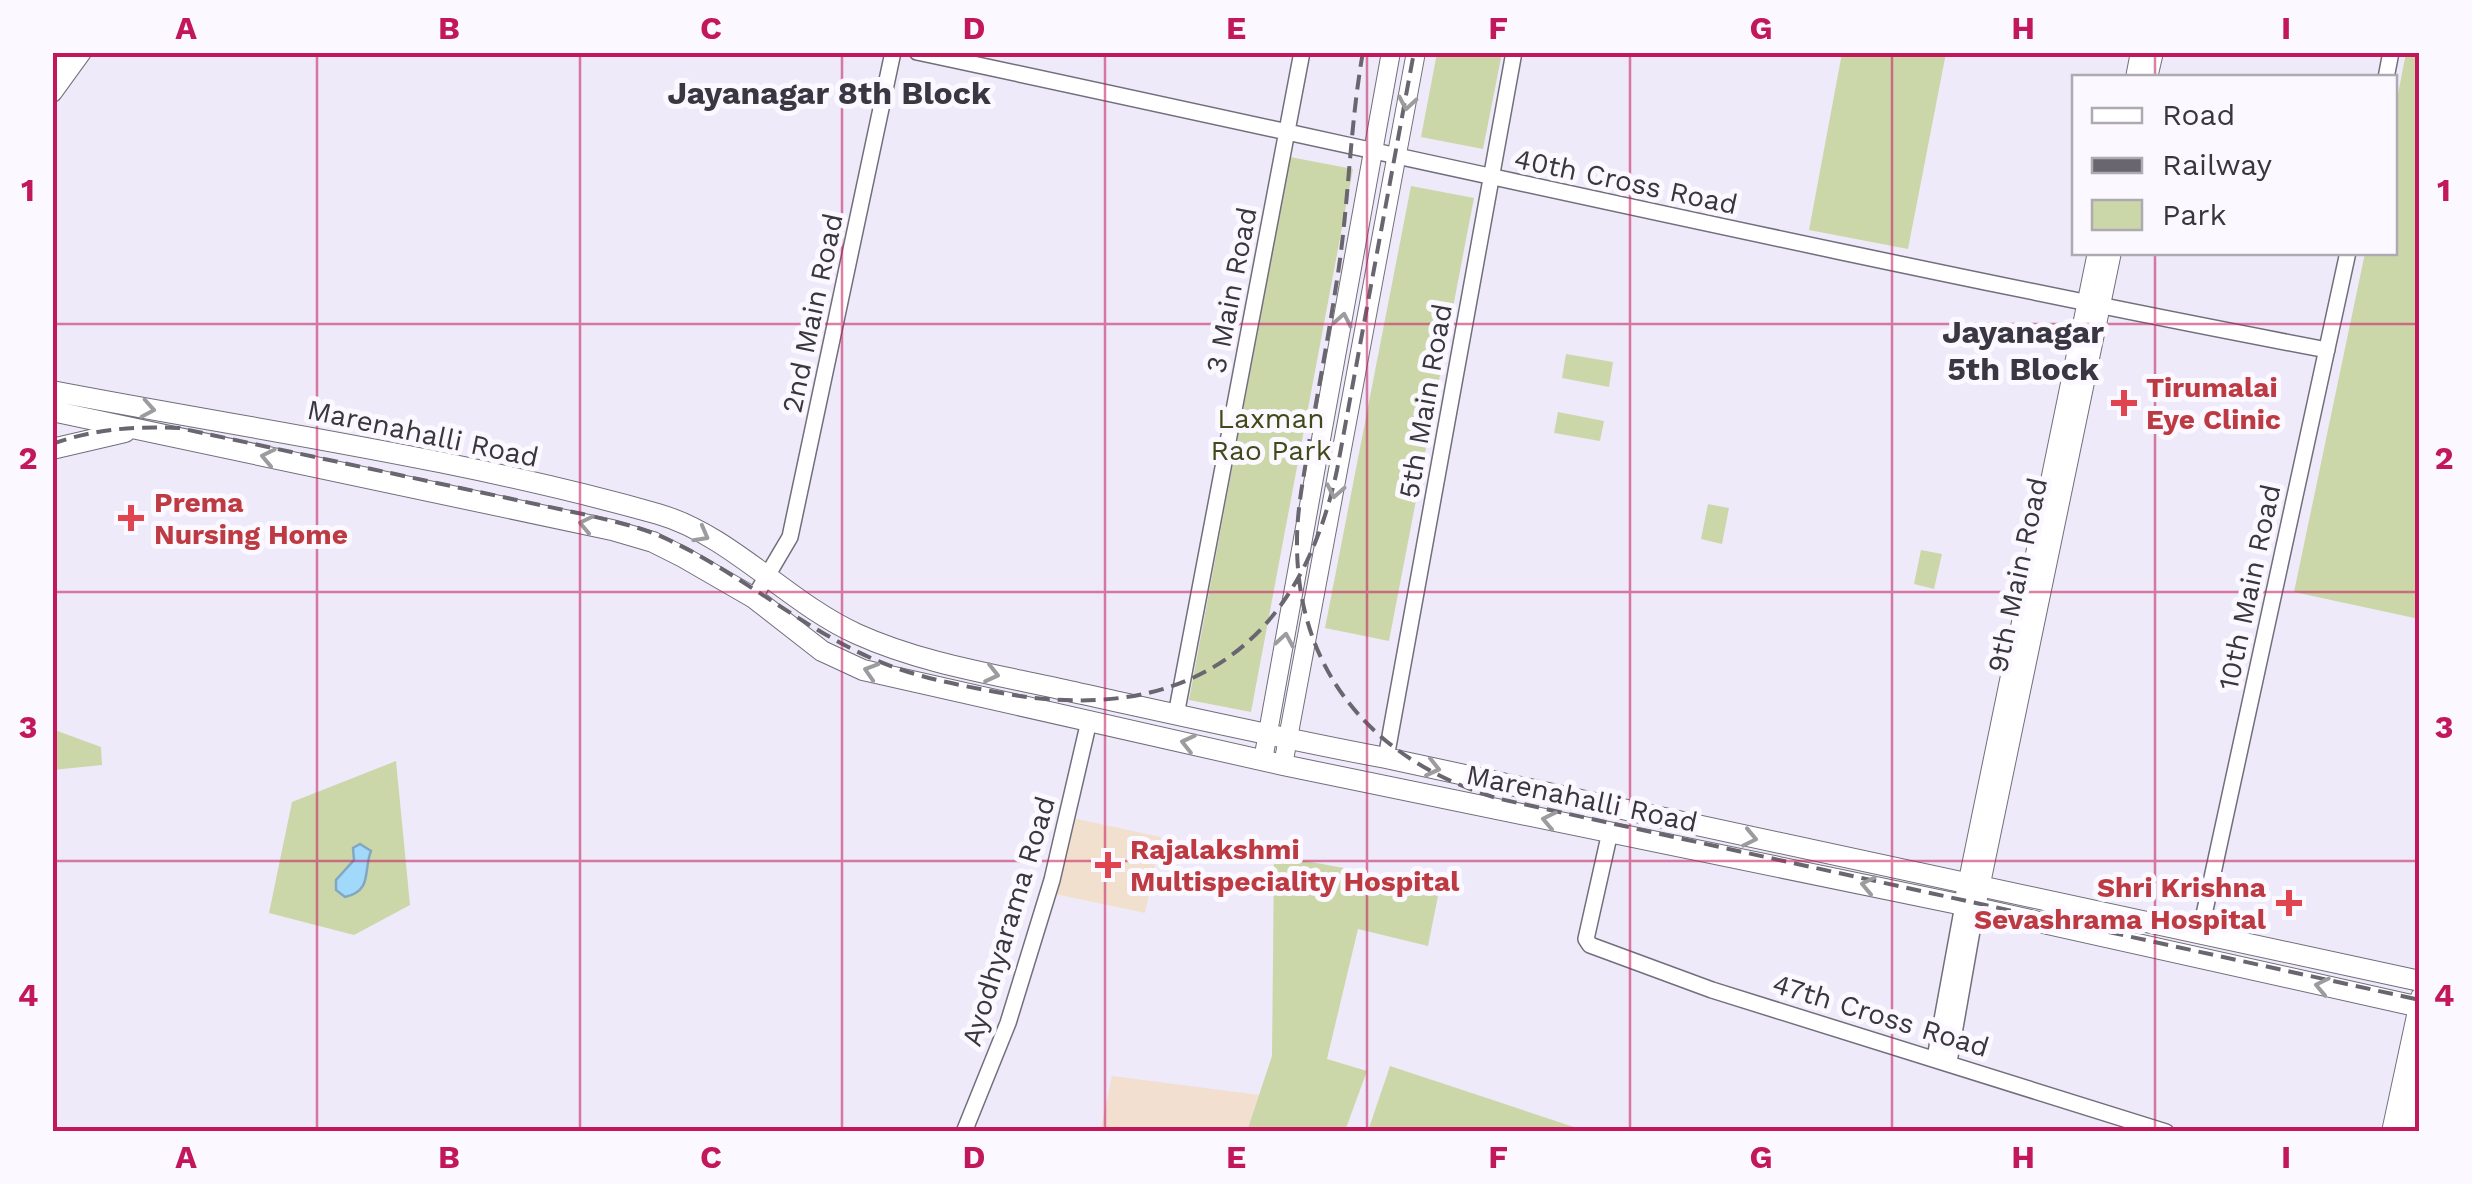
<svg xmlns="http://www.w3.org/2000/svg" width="2472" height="1184" font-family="'Work Sans',sans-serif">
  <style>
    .industrial { fill: #f2dfcf }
    .medical { fill: #f1e0ce }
    .green { fill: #ccd7a9 }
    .water { fill: #a1d9fa; stroke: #82a8c1; stroke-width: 2.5 }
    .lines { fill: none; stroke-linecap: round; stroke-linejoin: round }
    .tertiary-casing { stroke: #726e7b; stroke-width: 18 }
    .secondary-casing { stroke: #726e7b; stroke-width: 20 }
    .primary-casing { stroke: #726e7b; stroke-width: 22 }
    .tertiary { stroke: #fff; stroke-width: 15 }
    .secondary { stroke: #fff; stroke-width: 18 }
    .primary { stroke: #fff; stroke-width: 20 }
    .rail { stroke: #69666f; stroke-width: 4; stroke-dasharray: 15 8; stroke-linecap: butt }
    .oneway { stroke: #9c9b9e }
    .grid { fill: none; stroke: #c2185b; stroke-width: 2.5; stroke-opacity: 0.55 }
    .health-dot { fill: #e0444e; stroke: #fbf9ff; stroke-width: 4 }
    .labels { text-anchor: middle; stroke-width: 10; stroke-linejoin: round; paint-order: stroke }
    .street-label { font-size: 28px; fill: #39373d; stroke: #fbf9ff }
    .health-label { font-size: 28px; font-weight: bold; fill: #be3a42; stroke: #fbf9ff; text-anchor: start }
    .park-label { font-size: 28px; fill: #404a18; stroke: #fbf9ff }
    .quarter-label { font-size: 32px; font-weight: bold; fill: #3a3743; stroke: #fbf9ff }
    .neatline { fill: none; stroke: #c2185b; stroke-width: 4 }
    .grid-label { font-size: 32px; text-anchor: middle; font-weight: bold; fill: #c2185b }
  </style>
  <rect width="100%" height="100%" fill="#eeeaf9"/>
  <path class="industrial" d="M1112,1076L1259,1095L1247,1131L1100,1132Z"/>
  <path class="medical" d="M1072,818L1161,837L1145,913L1055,894Z"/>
  <path class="green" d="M1437,53H1502L1483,149L1421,137Z
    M1842,53H1946L1908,249L1809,230Z
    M2406,53H2420L2419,619L2294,592L2365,253L2394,252L2395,109Z
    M1290,157L1353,169L1251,712L1189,700Z
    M1411,186L1474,198L1389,641L1325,628Z
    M1566,354L1613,362L1609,387L1562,378Z
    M1558,412L1604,421L1600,441L1554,433Z
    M1708,504L1729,508L1722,544L1701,539Z
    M1921,550L1942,554L1934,589L1914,584Z
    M52,729L101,747L102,765L53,770Z
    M396,761L410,905L354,935L269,913L292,802Z
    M1274,855L1440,886L1428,946L1358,929L1327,1059L1367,1071L1345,1131H1247L1272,1056Z
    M1390,1066L1586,1131H1368Z"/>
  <path class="water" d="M360,844L371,851C363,870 373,891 345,897L336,890V880L354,860L353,848Z"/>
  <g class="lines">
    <g class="tertiary-casing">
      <path id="tertiary" d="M917,52C1387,152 1855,260 2327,350
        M2386,78L2391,52
        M754,598L790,537L893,52
        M1176,715L1302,52
        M1386,758L1514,52
        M1610,832L1586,939L1590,945L1712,990L2166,1132
        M2200,933L2348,252
        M1935,1058L1963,905
        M1949,1062L1976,908
        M964,1132L1008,1023L1052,880L1089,721"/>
    </g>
    <g class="secondary-casing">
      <path id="secondary" d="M2135,78L2140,52
        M2148,78L2154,52
        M1263,760L1391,52
        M1283,765L1416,52
        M1965,895L2097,252
        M1978,898L2112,252
        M2391,1132L2420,997
        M2405,1132L2420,1064"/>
    </g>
    <g class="primary-casing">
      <path id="primary" d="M52,65L61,52
        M52,92L81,52
        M52,391C255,430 460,458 658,514C731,535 788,603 857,634C923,664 999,675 1069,691C1174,714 1279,738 1386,758L2420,981
        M52,411L612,530L653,542L683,557L754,598L822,651L863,670L1283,765L1963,905L2420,1007
        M52,449L125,432"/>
    </g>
    <use href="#tertiary" class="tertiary"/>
    <use href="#secondary" class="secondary"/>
    <use href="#primary" class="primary"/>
    <path class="rail" d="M1363,52C1349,130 1349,209 1336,286C1328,339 1318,391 1309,443C1304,476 1297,508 1297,541C1296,674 1376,763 1500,799L2420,1000
      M52,444C94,429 134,426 179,428L587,515C612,521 637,526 660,536C735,569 797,625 871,658C911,676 953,684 996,692C1179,727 1298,653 1337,470L1414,52"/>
  </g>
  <defs><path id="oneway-chevron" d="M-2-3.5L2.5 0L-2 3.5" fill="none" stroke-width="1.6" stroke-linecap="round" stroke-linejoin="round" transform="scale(2.5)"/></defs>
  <g class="oneway">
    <use href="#oneway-chevron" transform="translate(1407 103) rotate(100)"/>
    <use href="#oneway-chevron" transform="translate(1343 320) rotate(-79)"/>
    <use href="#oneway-chevron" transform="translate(148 409) rotate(10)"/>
    <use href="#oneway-chevron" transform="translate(268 457) rotate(-168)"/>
    <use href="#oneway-chevron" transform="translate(1335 491) rotate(101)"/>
    <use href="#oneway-chevron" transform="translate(586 524) rotate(-168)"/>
    <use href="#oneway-chevron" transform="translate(702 535) rotate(29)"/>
    <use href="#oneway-chevron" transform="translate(1285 640) rotate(-80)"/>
    <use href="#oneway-chevron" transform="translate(871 671) rotate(-163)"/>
    <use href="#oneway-chevron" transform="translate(992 674) rotate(13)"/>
    <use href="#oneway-chevron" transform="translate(1188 743) rotate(-167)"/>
    <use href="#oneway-chevron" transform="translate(1433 768) rotate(13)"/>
    <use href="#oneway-chevron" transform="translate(1549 820) rotate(-168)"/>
    <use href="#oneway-chevron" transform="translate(1750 838) rotate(12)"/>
    <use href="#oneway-chevron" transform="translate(1868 885) rotate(-168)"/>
    <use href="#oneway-chevron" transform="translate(2322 986) rotate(-168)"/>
  </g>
  <path class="grid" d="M317,52V1132M580,52V1132M842,52V1132M1105,52V1132M1367,52V1132M1630,52V1132M1892,52V1132M2155,52V78M2155,252V1132M52,324H2420M52,592H2420M52,861H2420"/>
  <g class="health-dot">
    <path d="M2119 388h10v10h10v10h-10v10h-10v-10h-10v-10h10z"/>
    <path d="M126 503h10v10h10v10h-10v10h-10v-10h-10v-10h10z"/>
    <path d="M1103 850h10v10h10v10h-10v10h-10v-10h-10v-10h10z"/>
    <path d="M2284 888h10v10h10v10h-10v10h-10v-10h-10v-10h10z"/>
  </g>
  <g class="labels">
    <g class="street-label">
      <text transform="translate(1626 181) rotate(12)" y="10">40th Cross Road</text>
      <text transform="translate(1231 290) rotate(-79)" y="10">3 Main Road</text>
      <text transform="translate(812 313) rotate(-78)" y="10">2nd Main Road</text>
      <text transform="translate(1425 401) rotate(-80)" y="10">5th Main Road</text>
      <text transform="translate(423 433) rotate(12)" y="10">Marenahalli Road</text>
      <text transform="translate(2017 575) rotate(-78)" y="10">9th Main Road</text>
      <text transform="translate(2249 587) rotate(-78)" y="10">10th Main Road</text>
      <text transform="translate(1582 798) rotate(12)" y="10">Marenahalli Road</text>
      <text transform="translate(1008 921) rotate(-73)" y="10">Ayodhyarama Road</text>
      <text transform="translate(1881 1015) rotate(17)" y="10">47th Cross Road</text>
    </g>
    <g class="health-label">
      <text x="2146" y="397">Tirumalai<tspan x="2146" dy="32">Eye Clinic</tspan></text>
      <text x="154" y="512">Prema<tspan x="154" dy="32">Nursing Home</tspan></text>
      <text x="1130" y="859">Rajalakshmi<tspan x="1130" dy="32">Multispeciality Hospital</tspan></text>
      <text x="2266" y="897" text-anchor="end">Shri Krishna<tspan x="2266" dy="32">Sevashrama Hospital</tspan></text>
    </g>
    <g class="park-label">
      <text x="1271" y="428">Laxman<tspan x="1271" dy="32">Rao Park</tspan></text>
    </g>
    <g class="quarter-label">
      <text x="829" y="104">Jayanagar 8th Block</text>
      <text x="2023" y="343">Jayanagar<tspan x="2023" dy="37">5th Block</tspan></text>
    </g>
  </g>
  <rect width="2472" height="1184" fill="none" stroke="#fbf9ff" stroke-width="110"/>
  <rect x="2072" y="75" width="325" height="180" fill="#fbf9ff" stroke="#adabb1" stroke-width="2.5"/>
  <rect x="2092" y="108" width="50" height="15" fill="#ffffff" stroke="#adabb1" stroke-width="2.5"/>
  <text x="2162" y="125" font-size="30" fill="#39373d">Road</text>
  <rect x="2092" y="158" width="50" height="15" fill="#69666f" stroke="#adabb1" stroke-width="2.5"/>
  <text x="2162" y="175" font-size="30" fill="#39373d">Railway</text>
  <rect x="2092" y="200" width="50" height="30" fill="#ccd7a9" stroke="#adabb1" stroke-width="2.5"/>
  <text x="2162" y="225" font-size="30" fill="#39373d">Park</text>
  <rect x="55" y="55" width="2362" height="1074" class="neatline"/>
  <g class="grid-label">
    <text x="186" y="39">A</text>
    <text x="449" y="39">B</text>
    <text x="711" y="39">C</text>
    <text x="974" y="39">D</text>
    <text x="1236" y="39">E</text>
    <text x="1498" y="39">F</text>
    <text x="1761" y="39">G</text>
    <text x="2023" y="39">H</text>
    <text x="2286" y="39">I</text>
    <text x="28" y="201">1</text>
    <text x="2444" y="201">1</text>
    <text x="28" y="469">2</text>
    <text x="2444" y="469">2</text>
    <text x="28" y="738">3</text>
    <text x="2444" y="738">3</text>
    <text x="28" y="1006">4</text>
    <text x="2444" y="1006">4</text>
    <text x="186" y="1168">A</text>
    <text x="449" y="1168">B</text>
    <text x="711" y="1168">C</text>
    <text x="974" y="1168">D</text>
    <text x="1236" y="1168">E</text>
    <text x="1498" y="1168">F</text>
    <text x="1761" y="1168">G</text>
    <text x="2023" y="1168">H</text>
    <text x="2286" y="1168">I</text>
  </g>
</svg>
